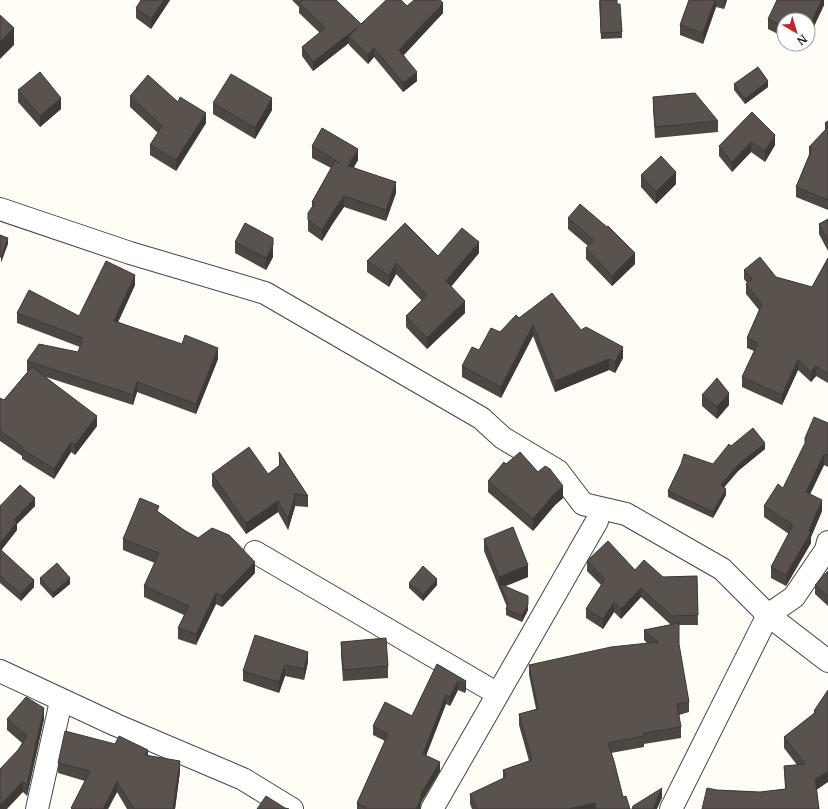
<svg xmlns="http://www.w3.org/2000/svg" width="828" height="809" font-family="Merriweather,serif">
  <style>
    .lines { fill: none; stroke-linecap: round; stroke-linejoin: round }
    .minor-casing { stroke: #444; stroke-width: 24 }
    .minor { stroke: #fff; stroke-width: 22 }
    .wall { fill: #4d4742 }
    .shaded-wall { fill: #3f3936 }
    .building { fill: #5a524d; stroke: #3f3936 }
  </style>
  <rect width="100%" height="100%" fill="#fffdf5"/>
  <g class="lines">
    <g class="minor-casing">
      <path id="minor" d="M0,209L130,253L265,293L481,418L503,438L558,471L583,504L626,514L722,569L768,615L671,809
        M828,542L826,550L794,597L768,615L828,661
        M255,552L498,694
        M0,671L116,725L243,779L292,809
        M37,809L61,701
        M432,809L597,521"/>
    </g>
    <use href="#minor" class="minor"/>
  </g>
  <path class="wall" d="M141,0H170L151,29L136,18V8Z
    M292,0H336L361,24L407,6L443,13L404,55L417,81L403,92L374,57L368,64L349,45V43L313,71L302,56V47L320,33L299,13V7Z
    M599,0L622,32V38L601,39Z
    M689,0H727L724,9L716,7L703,44L680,35V25Z
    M824,0V5L808,39V20H784V37L768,29V19Z
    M799,44H805L804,46Z
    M734,84L768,87L745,104L734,90Z
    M18,90L61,109L40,127L18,102Z
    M130,96L178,102L206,123L176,171L150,155V145L158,133L130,107Z
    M653,97L718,121V132L655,138L653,108Z
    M213,103L272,110L255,139L213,114Z
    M752,112L775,145L765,162L751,152L732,172L719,156V146Z
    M828,121V210L796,197V187L809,155V147L825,131V123Z
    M312,146L358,160L354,167L396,193L386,221L344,207L333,223L322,241L308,231V213L312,207V202L331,168L312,158Z
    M641,175L676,184L656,204L641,187Z
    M568,218L635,264L612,286L586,259V248L588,246L568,229Z
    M828,219V251L819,234V224Z
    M235,242L273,257L266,270L235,253Z
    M479,253L451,287L465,313L427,349L406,327V316L422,301L396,274L389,287L367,272V261Z
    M828,258V383L816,376L811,382L798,370L782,405L742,387V377L754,351L747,348V338L759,310L746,294V284L747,283L744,279V270L776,277L812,287Z
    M135,285L118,322L218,359L196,414L137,392L133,405L46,377L97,426L75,455L71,452L54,479L22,459V456L0,441V398L4,400L28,371H27V361L78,352L80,347L17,323V313L79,316Z
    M519,318L581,330L623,358L615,373L609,370L555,392L533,336L501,398L462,377V366L479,350L500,332Z
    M702,395L729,405L717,419L702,406Z
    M828,423V467L824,465L810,494L822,511L811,537V543L786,586L771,578V567L789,534L764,517V506L783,488Z
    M731,446L765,449L738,471L724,487L726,495L713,518L668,497V491L681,464H713Z
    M279,452L308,496V507L295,506L288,530L278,512L246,534L212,486V474H268L279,466Z
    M506,464L538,472L563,498L555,505L533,531L488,492V481Z
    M0,506H35L17,524V530L1,550L34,587L21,601L0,583Z
    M159,513L184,530L255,573L222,607L216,604L196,645L178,639V628L184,615L144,597V586L155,563L123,550V539Z
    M484,539L528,577L505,586L528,610L522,622L506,615V609L507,607L484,551Z
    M587,561L635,570L663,577L697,576L698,625H679V645L689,702V712L679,715L681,727V738L644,744V747L611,753L623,797L630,809H472L470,804V794L503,779V770L529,761L519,725V714L536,709L529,675V665L647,643L644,640V630L671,625L641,597L621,619L614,612L603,629L586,618V609L601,585L587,571Z
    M828,571V606L815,594V585Z
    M40,578L70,584L53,598L40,584Z
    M409,583L437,585L423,601L409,588Z
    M341,642L388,666V678L343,681L341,654Z
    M308,662L304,680L285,676L279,693L243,681V671Z
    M437,664L466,681V690L465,693L458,690L450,706L446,704L426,756L440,771L421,803L420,809H357V803L385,741L373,735V726L412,716Z
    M828,690L817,790L819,809L717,790L760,792L785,789L784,766L797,765L784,748V737L814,713V711Z
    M7,719H44L27,796L23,792L22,743L7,730Z
    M148,756L180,771L175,809H127L117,792L108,809H71L85,781L58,773V763Z"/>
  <path class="shaded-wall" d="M164,0H170L151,29V19Z
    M715,0H716V7L703,44V33Z
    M724,0H727L724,9Z
    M821,0H824V5L808,39V29Z
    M443,3V13L399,60V50Z
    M358,27L349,36V43L313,71V62Z
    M14,28V45L0,59V42Z
    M374,48V57L368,64V55Z
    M417,72V81L403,92V83Z
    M768,81V87L745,104V99Z
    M61,98V109L40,127V116Z
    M272,98V110L255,139V128Z
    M206,113V123L176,171V160Z
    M775,135V145L765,162V151Z
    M751,142V152L732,172V162Z
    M358,149V160L348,177V166Z
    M676,172V184L656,204V192Z
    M396,182V193L386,221V210Z
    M344,196V207L333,223L322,241V230L333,212Z
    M8,238V244L1,263V257Z
    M479,242V253L446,292V281Z
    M273,245V257L266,270V258Z
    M635,253V264L612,286V276Z
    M396,263V274L389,287V276Z
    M135,275V285L114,331V321Z
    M465,301V313L427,349V338Z
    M533,325V336L501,398V387Z
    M623,347V358L615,373V362Z
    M218,348V359L196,414V404Z
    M609,359V370L555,392V381Z
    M798,360V370L782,405V395Z
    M816,366V376L811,382V372Z
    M137,382V392L133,405V395Z
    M729,393V405L717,419V407Z
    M97,416V426L75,455V445Z
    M71,442V452L54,479V469Z
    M765,443V449L738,471L721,491V485L738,465Z
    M824,454V465L806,503V492Z
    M563,486V498L555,505L533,531V519L555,493Z
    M726,489V495L713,518V512Z
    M295,496V507L288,530V519Z
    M35,498V506L17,524V530L0,552V544L14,520Z
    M822,500V511L811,537V543L786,586V575L809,531Z
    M278,501V512L246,534V523Z
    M255,562V573L222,607V596Z
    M528,565V577L501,588L500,584L499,589V577Z
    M70,578V584L53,598V593Z
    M437,579V585L423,601V595Z
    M34,580V587L21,601V594Z
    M641,588V597L621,619V609Z
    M216,593V604L196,645V634Z
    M614,602V612L603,629V619Z
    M528,604V610L522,622V616Z
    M308,652V662L304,680V669Z
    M285,665V676L279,693V682Z
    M458,681V690L450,706V697Z
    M466,681V690L465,693V684Z
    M446,695V704L423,763V754Z
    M44,708V719L27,796V785Z
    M148,750V760L145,755Z
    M180,761V771L175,809H173Z
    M440,762V771L421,803L420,809H416L421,794Z
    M828,771V782L815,791V779Z
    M23,781V792L7,809H0V805Z
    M117,782V792L108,809H103Z
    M662,788V798L657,809H653Z
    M595,803V809H569Z"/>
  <path class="building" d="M141,0H164L151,19L136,8Z
    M302,0H336L361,24L386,0H401L407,6L414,0H440L443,3L399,50L417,72L403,83L374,48L368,55L349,36L358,27L313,62L302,47L325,28L299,3L302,1Z
    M600,0H617V4H620L622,32L601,33Z
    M689,0H715L703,33L680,25Z
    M777,0H822L808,29V20H784V27L768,19Z
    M0,15L14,28L0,42Z
    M758,67L768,81L745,99L734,84Z
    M40,72L61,98L40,116L18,90Z
    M231,74L272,98L255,128L213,103Z
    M148,75L178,102L180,97L206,113L176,160L150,145L162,126L130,96Z
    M695,93L718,121L655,127L653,97Z
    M752,112L775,135L765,151L751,142L732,162L719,146Z
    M828,121V127L825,123Z
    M828,127V200L796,187L812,149L809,147Z
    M322,128L358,149L348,166L396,182L386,210L344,196L333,212L322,230L308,220V213L315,203L312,202L335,161L340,163L312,146Z
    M661,156L676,172L656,192L641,175Z
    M580,204L607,227L608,226L635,253L612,276L586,248L594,240L568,218Z
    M828,219V241L819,224Z
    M245,223L273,238V245L266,258L235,242Z
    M405,223L438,256L462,228L479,242L446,281L465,301L427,338L406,316L427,295L396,263L389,276L367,261Z
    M0,235L8,238L1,257H0Z
    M760,257L776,277L812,287L828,258V374L816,366L811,372L798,360L782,395L742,377L758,343L747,338L762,304L746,284L752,279L744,270Z
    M106,261L135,275L114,321L182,344L185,335L218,348L196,404L137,382L133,395L27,361L39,344L78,352L83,338L17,313L29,290L79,316Z
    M552,293L581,330L586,327L623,347L615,362L609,359L555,381L533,325L501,387L462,366L472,347L479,350L491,328L500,332L516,315L519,318Z
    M32,367L97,416L75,445L71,442L54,469L22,449L23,447L0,431V398L4,400Z
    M717,378L729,393L717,407L702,395Z
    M814,417L828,423V456L824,454L806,492L822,500L809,531L811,532L786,575L771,567L793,525L764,506L778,484L783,488L805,443V438Z
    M753,428L765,443L738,465L721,485L726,489L713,512L668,491L681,464L684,454L713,464L729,444L731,446Z
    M249,447L268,474L280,465L279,452L308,496L294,494L295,496L288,519L278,501L246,523L212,474Z
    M520,452L538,472L545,466L550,469L563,486L555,493L533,519L488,481L504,462L506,464Z
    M20,485L35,498L14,520L17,522L0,544V506Z
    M140,498L159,506L157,511L184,530L198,538L212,528L229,535L255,562L222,596L216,593L196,634L178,628L189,606L144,586L159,553L123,539Z
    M513,527L528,565L499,577L484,539Z
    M608,541L635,570L644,560L663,577L697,576L698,615L672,616L641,588L621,609L614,602L603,619L586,609L605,579L587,561Z
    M0,549L34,580L21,594L0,576Z
    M57,563L70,578L53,593L40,578Z
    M423,566L437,579L423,595L409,583Z
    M828,571V596L815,585Z
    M500,584L528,596V604L522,616L506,609L508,604Z
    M679,623V644L689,702L677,704L681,727L644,733V736L608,743L614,761L623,797L626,796L630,809H596L595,803L569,809H477L470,794L506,777L503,770L532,760L519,714L538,709L529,665L611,647L658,642L644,630Z
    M255,635L308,652L304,669L285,665L279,682L243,671Z
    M386,638L388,666L343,670L341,642Z
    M437,664L466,681L465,684L458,681L450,697L446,695L423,754L440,762L421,794L420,801L416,809H365L366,807L357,803L388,734L373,726L385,702L412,716Z
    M828,690V771L815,779L819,809H702L707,788L717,790L760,792L786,789L784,766L805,764L784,737L816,712L814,711Z
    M26,697L44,708L27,785L23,781L0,805V769L18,750L27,736L7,719Z
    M65,731L115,744L119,736L148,750L145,755L180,761L173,809H134L117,782L103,809H92L91,808L90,809H73L71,808L90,771L58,763Z
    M662,788L653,809H632L633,806Z
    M266,796L285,808L289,809H257Z"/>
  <g transform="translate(796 32) rotate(142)"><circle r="19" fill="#ffffff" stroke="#a0a0a0"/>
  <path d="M0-3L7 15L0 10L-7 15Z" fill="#c4262e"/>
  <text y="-6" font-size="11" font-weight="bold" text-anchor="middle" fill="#111111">N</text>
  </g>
</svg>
